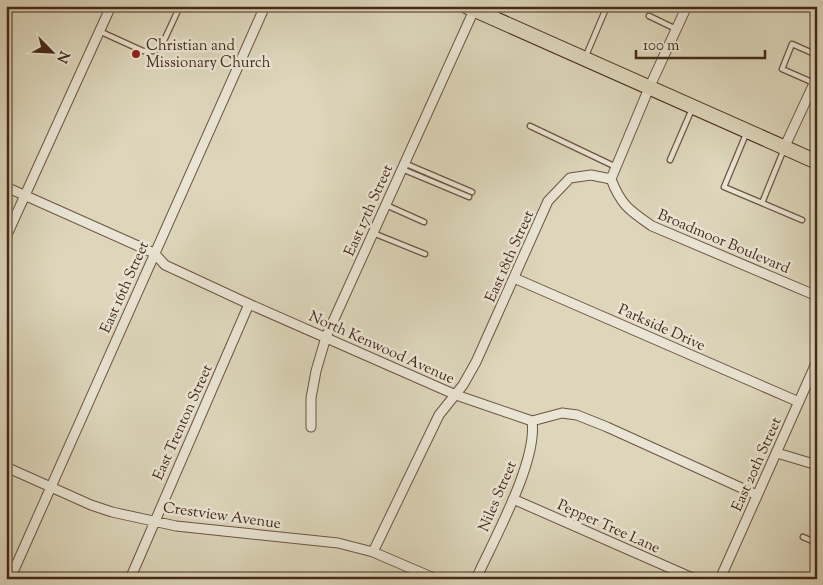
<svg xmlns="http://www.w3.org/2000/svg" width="823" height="585" font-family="'Sorts Mill Goudy',serif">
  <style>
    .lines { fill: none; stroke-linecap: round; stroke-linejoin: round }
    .service-casing { stroke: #6c5441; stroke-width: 7 }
    .minor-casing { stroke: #6c5441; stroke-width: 11 }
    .primary-casing { stroke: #462918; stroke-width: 16 }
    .service { stroke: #e9e4d3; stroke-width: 4.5 }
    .minor { stroke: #e9e4d3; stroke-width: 9 }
    .primary { stroke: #ddd6bb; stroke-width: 14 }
    .poi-dot { fill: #8f2418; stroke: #e9e4d3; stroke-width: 2 }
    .labels { text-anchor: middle; stroke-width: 5; stroke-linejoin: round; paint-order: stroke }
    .poi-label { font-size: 15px; fill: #462918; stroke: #e9e4d3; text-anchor: start }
    .street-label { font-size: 15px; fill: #462918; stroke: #e9e4d3 }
  </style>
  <rect width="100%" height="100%" fill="#ddd6bb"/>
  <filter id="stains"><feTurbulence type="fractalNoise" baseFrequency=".004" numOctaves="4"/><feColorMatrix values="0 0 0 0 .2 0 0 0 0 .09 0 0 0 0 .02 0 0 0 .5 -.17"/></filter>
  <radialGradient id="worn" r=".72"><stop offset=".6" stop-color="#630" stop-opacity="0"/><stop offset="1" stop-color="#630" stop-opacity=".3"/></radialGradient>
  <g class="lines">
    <g class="service-casing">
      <path id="service" d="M649,16L676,29
        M99,31L143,51H155L161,47L180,6
        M585,58L607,6
        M814,83L782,69L792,44L817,55
        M530,126L616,167
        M746,134L724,187L762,203
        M784,149L762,203L802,220
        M670,160L692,109
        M404,163L472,192
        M402,169L469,197
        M386,205L424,222
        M373,233L425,254
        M803,537L817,543"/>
    </g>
    <g class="minor-casing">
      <path id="minor" d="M784,148L817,77
        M611,179C621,205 629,210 652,226L817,296
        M6,187L154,253L165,265L249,304L456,395L532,421L562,413L577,415L607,427L757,495
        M6,237L111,6
        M514,278L799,402
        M311,427V398L316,371L326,337L474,10
        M777,453L817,465
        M6,467L91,505L112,512L176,526L338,543L373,552L436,579
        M513,499L695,579
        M373,552L439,415L463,385L476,362L548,201L570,178L591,175L611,179L649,88L687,6
        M10,579L265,6
        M130,579L249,304
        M476,579C493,541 538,461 532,421
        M720,579L817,361"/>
    </g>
    <g class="primary-casing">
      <path id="primary" d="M466,6L817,162"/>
    </g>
    <use href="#service" class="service"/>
    <use href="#minor" class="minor"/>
    <use href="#primary" class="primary"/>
  </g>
  <circle class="poi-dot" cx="136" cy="54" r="5"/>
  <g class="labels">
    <g class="poi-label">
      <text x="146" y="50">Christian and<tspan x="146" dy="17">Missionary Church</tspan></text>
    </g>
    <g class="street-label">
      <text transform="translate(368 210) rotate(-66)" y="5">East 17th Street</text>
      <text transform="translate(724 241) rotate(23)" y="5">Broadmoor Boulevard</text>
      <text transform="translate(509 256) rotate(-66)" y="5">East 18th Street</text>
      <text transform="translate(124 287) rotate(-66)" y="5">East 16th Street</text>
      <text transform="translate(662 327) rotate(24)" y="5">Parkside Drive</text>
      <text transform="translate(382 347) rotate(24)" y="5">North Kenwood Avenue</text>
      <text transform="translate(182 422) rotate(-66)" y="5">East Trenton Street</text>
      <text transform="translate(756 464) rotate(-66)" y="5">East 20th Street</text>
      <text transform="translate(497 496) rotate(-67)" y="5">Niles Street</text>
      <text transform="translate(222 515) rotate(8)" y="5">Crestview Avenue</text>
      <text transform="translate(609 526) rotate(24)" y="5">Pepper Tree Lane</text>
    </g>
  </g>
  <rect width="823" height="585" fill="none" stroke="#ddd6bb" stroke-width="25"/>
  <rect x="8" y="8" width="808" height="570" fill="none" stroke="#462918" stroke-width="2.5"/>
  <rect x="12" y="12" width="798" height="560" fill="none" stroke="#462918"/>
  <g transform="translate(52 52) rotate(114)" stroke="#e9e4d3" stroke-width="4" paint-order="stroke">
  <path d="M0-4L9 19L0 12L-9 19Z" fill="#462918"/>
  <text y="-8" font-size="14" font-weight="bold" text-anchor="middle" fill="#462918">N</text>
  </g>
  <path d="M636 50v8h129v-8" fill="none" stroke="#462918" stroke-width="2.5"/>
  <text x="643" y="50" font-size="15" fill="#462918" stroke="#e9e4d3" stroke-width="4" paint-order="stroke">100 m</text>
  <rect width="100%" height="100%" filter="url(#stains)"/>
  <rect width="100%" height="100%" fill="url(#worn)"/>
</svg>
